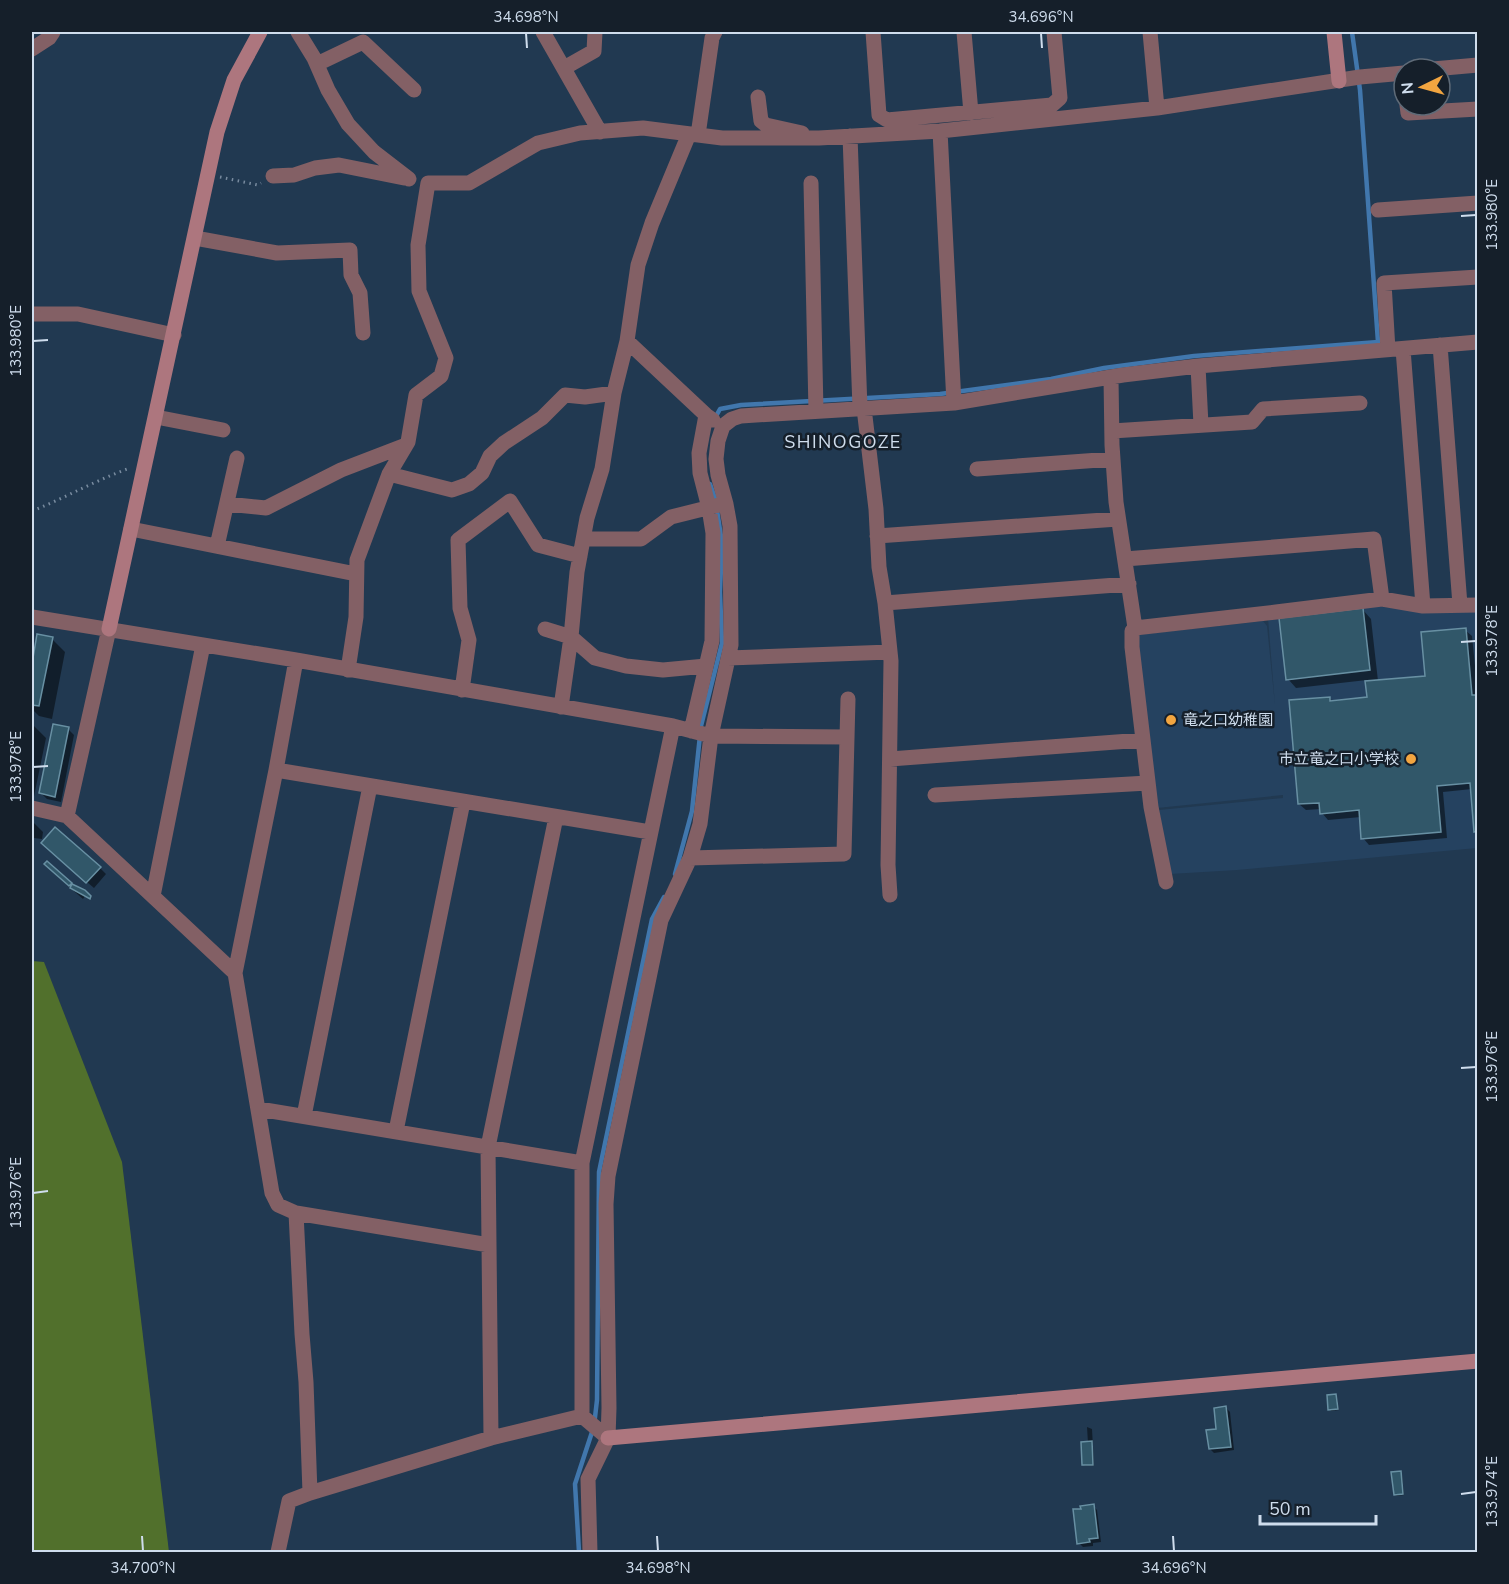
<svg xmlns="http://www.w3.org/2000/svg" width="1509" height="1584" font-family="'Nunito Sans','Noto Sans JP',sans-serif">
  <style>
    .built { fill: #254260 }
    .forest { fill: #51702c }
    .shadow { fill: #0007 }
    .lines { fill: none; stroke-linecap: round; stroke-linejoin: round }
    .stream { stroke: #4177ad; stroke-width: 4.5 }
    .building { fill: #315769; stroke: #6890a3; stroke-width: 1.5 }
    .path { stroke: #798ca0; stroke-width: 3; stroke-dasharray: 1.5 4.5; stroke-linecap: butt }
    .street { stroke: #836065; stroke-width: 15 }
    .secondary { stroke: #ad767e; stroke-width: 15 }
    .ticks { fill: none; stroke: #cfdded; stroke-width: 2 }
    .poi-dot { fill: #f2a540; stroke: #151f2a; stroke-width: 2 }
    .labels { text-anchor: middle; stroke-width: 5; stroke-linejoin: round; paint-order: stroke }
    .poi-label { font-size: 15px; fill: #cfdded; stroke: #151f2a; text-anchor: start }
    .quarter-label { font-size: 18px; letter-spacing: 1.5px; fill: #cfdded; stroke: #151f2a }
    .neatline { fill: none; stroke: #cfdded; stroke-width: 2 }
    .ticks-label { font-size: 15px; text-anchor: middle; fill: #cfdded }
  </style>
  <rect width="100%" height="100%" fill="#213951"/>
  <path class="built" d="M1375,606L1423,612L1477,610V848L1237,870L1170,874L1159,810L1283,798V795L1157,808L1137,635L1263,621L1267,626L1275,705L1268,618Z"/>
  <path class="forest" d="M32,961L44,962L122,1162L169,1552H32Z"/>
  <path class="shadow" d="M1363,610L1371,619L1378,681L1427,677L1465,630L1472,636L1478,696V833L1475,831L1472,789L1443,792L1447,838L1369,845L1363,838L1361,817L1328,820L1322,813L1321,809L1306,810L1299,804L1330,698L1333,702L1368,698L1367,680L1296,688L1288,679Z
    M39,636L52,639L65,652L52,719L39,716L32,709V672Z
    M32,724L46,738L32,806Z
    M68,729L74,735L61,802L47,799L41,793Z
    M32,821L43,832L42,839L34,838L32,836Z
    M49,850L100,868L106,874L94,888Z
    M47,863L72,886L92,899L85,896L83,899L59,878L46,864Z
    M1336,1395L1337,1397L1339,1410L1331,1411L1330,1409Z
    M1226,1408L1230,1412L1234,1450L1214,1453L1210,1449Z
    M1087,1427L1092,1429L1094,1466H1085L1084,1465L1088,1443Z
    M1400,1473L1402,1475L1404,1495L1397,1496L1395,1495Z
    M1093,1506L1097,1510L1101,1542L1093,1543V1546L1083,1547L1079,1543Z"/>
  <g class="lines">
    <path class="stream" d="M715,418L720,409L741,405L940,394L1051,379L1104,368L1194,356L1378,342L1360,90L1352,32
      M710,484L716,501
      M675,874L692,811L701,726L722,643L720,592L722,543L717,510
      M579,1552L575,1484L594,1426L597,1400L599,1172L652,919L664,897"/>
  </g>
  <path class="building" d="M1363,608L1370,670L1286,680L1279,618Z
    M1466,628L1472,695H1478V831L1474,832L1470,783L1437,786L1441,832L1361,839L1359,810L1320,814L1319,803L1298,804L1289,700L1330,697V701L1367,697L1365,681L1425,676L1421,632Z
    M37,634L53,637L39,706L32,705V664Z
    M53,724L69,727L55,797L39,793Z
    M55,827L101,867L86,883L41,843Z
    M47,861L72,883L69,886L44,864Z
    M72,884L85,890L91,896L90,899L70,888Z
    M1336,1394L1338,1409L1328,1410L1327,1395Z
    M1226,1406L1231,1447L1209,1449L1206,1430L1216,1429L1214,1408Z
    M1092,1441L1093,1465H1082L1081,1442Z
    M1401,1471L1403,1494L1394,1495L1391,1472Z
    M1094,1504L1098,1538L1089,1539L1090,1542L1077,1544L1073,1509H1081L1080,1506Z"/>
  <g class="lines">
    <path class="path" d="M220,177L258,185L261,183
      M32,511C65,498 96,480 130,468"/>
    <path class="street" d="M298,32L314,58L328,90L348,124L374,152L409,179
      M543,32L600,132
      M873,32L879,115L887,120L1052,105L1060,98L1054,32
      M964,32L971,113
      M1150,32L1157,108
      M32,49L49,38L53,32
      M317,64L363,42L414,90
      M564,68L594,51L595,32
      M1433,69L1478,65
      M758,97L761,121L766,125L802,133
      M1407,105L1408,113L1478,109
      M940,131L954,403
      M698,135L712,38L715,32
      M850,136L860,408
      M273,176L294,175L315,168L339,165L404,178
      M811,183L816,411
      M1378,210L1478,203
      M195,238L277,253L350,250L351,275L360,293L363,333
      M32,314H78L174,335
      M627,341L706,415L713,420
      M1440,345L1460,605
      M1403,349L1423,606
      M1388,350L1384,283L1478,277
      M1198,366L1201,425
      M1111,378L1112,445L1116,502L1135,628L1276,612L1382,599L1423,606L1478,605
      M864,408L876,509L879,567L885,603L891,661L888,865L890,895
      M156,417L223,430
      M1112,431L1252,422L1263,409L1360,403
      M977,469L1113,459
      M389,474L452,490L469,484L482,473L490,456L504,443L542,418L565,395L585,397L614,393
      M227,504L266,508L341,470L406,445
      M131,529L356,574
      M877,536L1118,519
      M583,539H641L671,517L719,505
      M217,546L237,458
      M1125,559L1374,539L1382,599
      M885,603L1129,584
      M32,617L296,660L673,726L711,736L847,737
      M1135,628L1132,631V647L1151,807L1166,882
      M545,629L571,637L595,658L626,666L663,670L706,666
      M728,658L890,652
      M296,660L276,770L235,973L272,1193L278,1205L296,1213L302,1334L306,1382L310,1493
      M348,670L356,617L357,560L389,474L408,442L416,395L441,376L446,358L419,291L418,245L428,183H469L538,143L580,133L643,128L722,138H819L940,131L1157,108L1360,77L1404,73
      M462,690L469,640L460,608L458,540L510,501L538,545L580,556
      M561,707L571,637L577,572L587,518L602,469L614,393L627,341L638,265L652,223L689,134
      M691,731L712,641L713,533L709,508L700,473L699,453L706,415
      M890,759L1143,740
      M276,770L650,832
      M935,795L1148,783
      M32,808L67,816L235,973
      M67,816L109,629
      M690,858L844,854L848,699
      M153,896L203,645
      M259,1109L582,1163
      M304,1116L370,786
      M396,1131L463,802
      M296,1213L489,1245
      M582,1416V1163L673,726
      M491,1438L488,1147L556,817
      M278,1552L289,1501L310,1493L491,1438L582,1416L608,1438
      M590,1552L588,1479L608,1438L609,1408L606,1204L608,1176L661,920L690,858L700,824L711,736L731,645L730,526L726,504L718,475L716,459L718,441L723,426L732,419L741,416L954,403L1123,375L1198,366L1478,342"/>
    <path class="secondary" d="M1334,32L1339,81
      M109,629L217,132L234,80L260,32
      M608,1438L1478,1361"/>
  </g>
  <path class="ticks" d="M526,33L527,48M1041,33L1042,48M1461,216L1476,215M33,341L48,340M1461,642L1476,641M33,767L48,766M1461,1068L1476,1067M33,1193L48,1191M1461,1494L1476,1492M142,1536L143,1551M657,1536L658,1551M1173,1536L1174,1551"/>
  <g class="poi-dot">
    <circle cx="1171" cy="720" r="6"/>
    <circle cx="1411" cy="759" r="6"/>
  </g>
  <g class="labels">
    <g class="poi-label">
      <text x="1183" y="725">竜之口幼稚園</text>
      <text x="1399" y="764" text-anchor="end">市立竜之口小学校</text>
    </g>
    <g class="quarter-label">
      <text x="843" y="448">SHINOGOZE</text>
    </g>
  </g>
  <rect width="1509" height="1584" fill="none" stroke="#151f2a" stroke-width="66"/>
  <g transform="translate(1422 87) rotate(265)"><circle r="28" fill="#151f2a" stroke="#5f6b78" stroke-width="1.5"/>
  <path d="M0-4.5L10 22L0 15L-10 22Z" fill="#f2a540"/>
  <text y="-9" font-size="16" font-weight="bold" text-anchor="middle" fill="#cfdded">N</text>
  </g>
  <path d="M1260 1515v9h116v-9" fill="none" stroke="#cfdded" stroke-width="3"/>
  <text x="1269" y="1515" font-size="18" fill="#cfdded" stroke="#151f2a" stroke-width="4.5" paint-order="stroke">50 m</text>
  <rect x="33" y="33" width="1443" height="1518" class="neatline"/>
  <g class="ticks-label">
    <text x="526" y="22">34.698°N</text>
    <text x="1041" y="22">34.696°N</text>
    <text transform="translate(1492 215) rotate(-90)" y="5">133.980°E</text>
    <text transform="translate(16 341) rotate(-90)" y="5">133.980°E</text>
    <text transform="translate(1492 641) rotate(-90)" y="5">133.978°E</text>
    <text transform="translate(16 767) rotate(-90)" y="5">133.978°E</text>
    <text transform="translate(1492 1067) rotate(-90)" y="5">133.976°E</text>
    <text transform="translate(16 1193) rotate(-90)" y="5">133.976°E</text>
    <text transform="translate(1492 1492) rotate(-90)" y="5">133.974°E</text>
    <text x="143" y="1573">34.700°N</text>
    <text x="658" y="1573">34.698°N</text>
    <text x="1174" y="1573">34.696°N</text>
  </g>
</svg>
